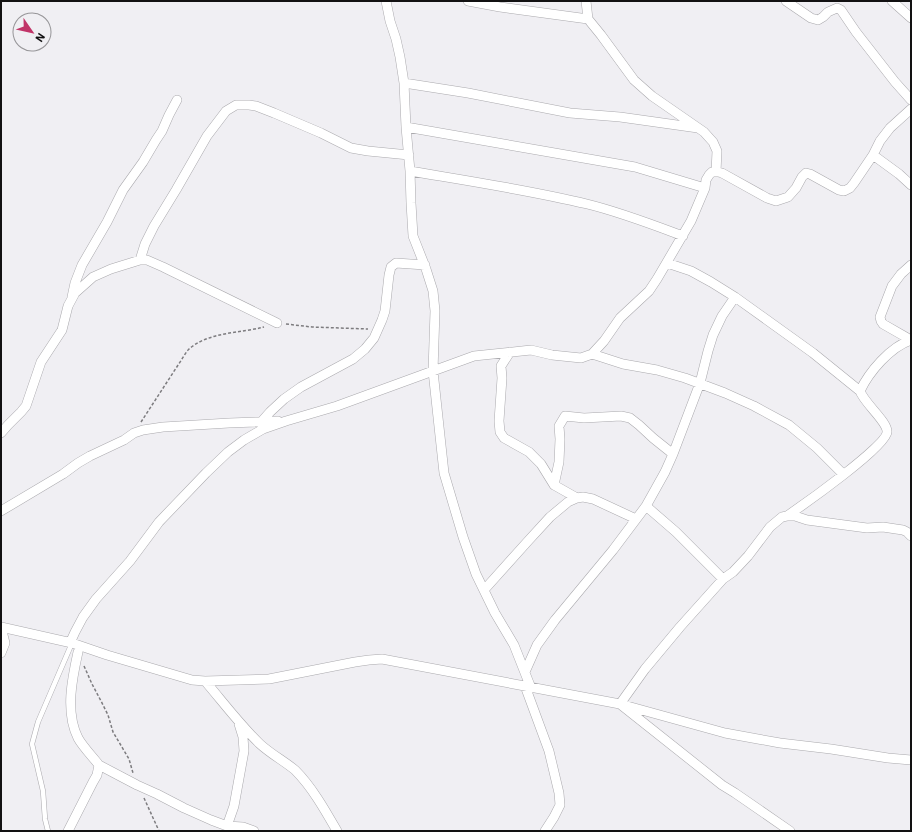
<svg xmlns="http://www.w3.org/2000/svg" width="912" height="832" font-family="'IBM Plex Sans',sans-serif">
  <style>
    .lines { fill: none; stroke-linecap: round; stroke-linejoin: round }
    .lane-casing { stroke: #aaa9ad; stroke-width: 5.5 }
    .street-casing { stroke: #aaa9ad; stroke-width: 10 }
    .path { stroke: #7d7c7f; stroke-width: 1.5; stroke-dasharray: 3 2; stroke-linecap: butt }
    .lane { stroke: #fff; stroke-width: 4.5 }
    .street { stroke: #fff; stroke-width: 9 }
  </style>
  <rect width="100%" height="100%" fill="#f0eff3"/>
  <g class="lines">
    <g class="lane-casing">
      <path id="lane" d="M48,831L45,819L43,791L32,744L38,722L72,643"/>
    </g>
    <g class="street-casing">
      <path id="street" d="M386,1L390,21L396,39L400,57L404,83L406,127L410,171L411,203L413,236L426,269L433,291L435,311L433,371L444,473L463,537L476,574L495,613L514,645L531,688
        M468,1L500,7L588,19
        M586,1L588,19L601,35L634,80L652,96L704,132L713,142L717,151L716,172
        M786,1L811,18L818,20L823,17L828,12L837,8L841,10L856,32L895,82L911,100
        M892,1L911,18
        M404,83L468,93L570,113L620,117L698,128
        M406,127L635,167L705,188
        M873,155L899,174L911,185
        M410,171C469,181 529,190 587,204C620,212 651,224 683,236
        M140,260L145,244L154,226L176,190L207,136L226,111L236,105H249L256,106L274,113L321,133L351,148L368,151L409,155
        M667,263L691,271L711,282L735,297L813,353L860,391
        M72,297L75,283L82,265L107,222L123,190L143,162L156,140L162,131L169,115L177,100
        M911,340L883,324L881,321L880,317L892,286L901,274L911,265
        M510,352L501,366L502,378L499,421L500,432L504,438L529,452L541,464L554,485L577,498
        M592,354L623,364L657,370L685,378L725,393L754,406L789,425L817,448L843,474
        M262,421L270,412L284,399L301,387L353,359L365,349L374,338L382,320L385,311L389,275L391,267L396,263L425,265
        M1,433L8,425L21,412L26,406L41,362L62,330L68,306L75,293L93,277L111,269L140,260H147L163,267L277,323
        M554,485L559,462L560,439L559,426L565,416L584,418L621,416L630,418L639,425L653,438L673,454
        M646,506L676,532L723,579
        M1,511L63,474L78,463L90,456L124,440L134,433L143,430L163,427L229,423L278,421
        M787,516C803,505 887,446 887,432C888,422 864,403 860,391C869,372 890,347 911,340
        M484,590L528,541L550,517L568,502L577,498L583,497L593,499L636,519
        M1,627L72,643L107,655L192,680L205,681L269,679L355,662L369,660L382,659L620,704L725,733L780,743L831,749L888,758L911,760
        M70,643L75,632L83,617L96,599L130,561L159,522L206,473L228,452L244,440L263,429L286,421L337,406L474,356L531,350L552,355L581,358L592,354L604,341L620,318L649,291L657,279L691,221L705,188L706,180L709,175L712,172H718L722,173L767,198L776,201L788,197L796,188L802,177L806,173L810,174L839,190L844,191L850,188L854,183L873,155L880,141L890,128L911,109
        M1,653L5,643L1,627
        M525,672L537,645L555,620L613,550L646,506L665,472L673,454L700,383L708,351L713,335L722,316L735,297
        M205,681C223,702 240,725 260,744C271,754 284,761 295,770C312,787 325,810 337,831
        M525,686L549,751L559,793L560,805L554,817L545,831
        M99,765L137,785L157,794L184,808L211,820L227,826L243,827L254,831
        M227,826L234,806L244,751L243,737L239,724
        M68,831L93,782L97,775L99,765C92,756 83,747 78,738C65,712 72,679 78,652
        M790,831L735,793L722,785L620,704L645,669L680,627L723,579L733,572L748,556L770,527L782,517L787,516H795L807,520L867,528L883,527L896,529L903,530L907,532L911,536"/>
    </g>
    <path class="path" d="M286,324L312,327L368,329
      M141,422L182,359C184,356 186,352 189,349C208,332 241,333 264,327
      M84,666L92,684L101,701L108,715L113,732L129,759L133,773
      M144,798L159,831"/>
    <use href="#lane" class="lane"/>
    <use href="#street" class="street"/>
  </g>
  <rect width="912" height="832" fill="none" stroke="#121112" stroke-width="4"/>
  <g transform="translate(32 32) rotate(124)"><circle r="19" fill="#f0eff3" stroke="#979699"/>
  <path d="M0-3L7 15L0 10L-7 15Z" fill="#c13468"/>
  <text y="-6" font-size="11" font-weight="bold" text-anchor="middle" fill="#121112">N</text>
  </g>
</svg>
